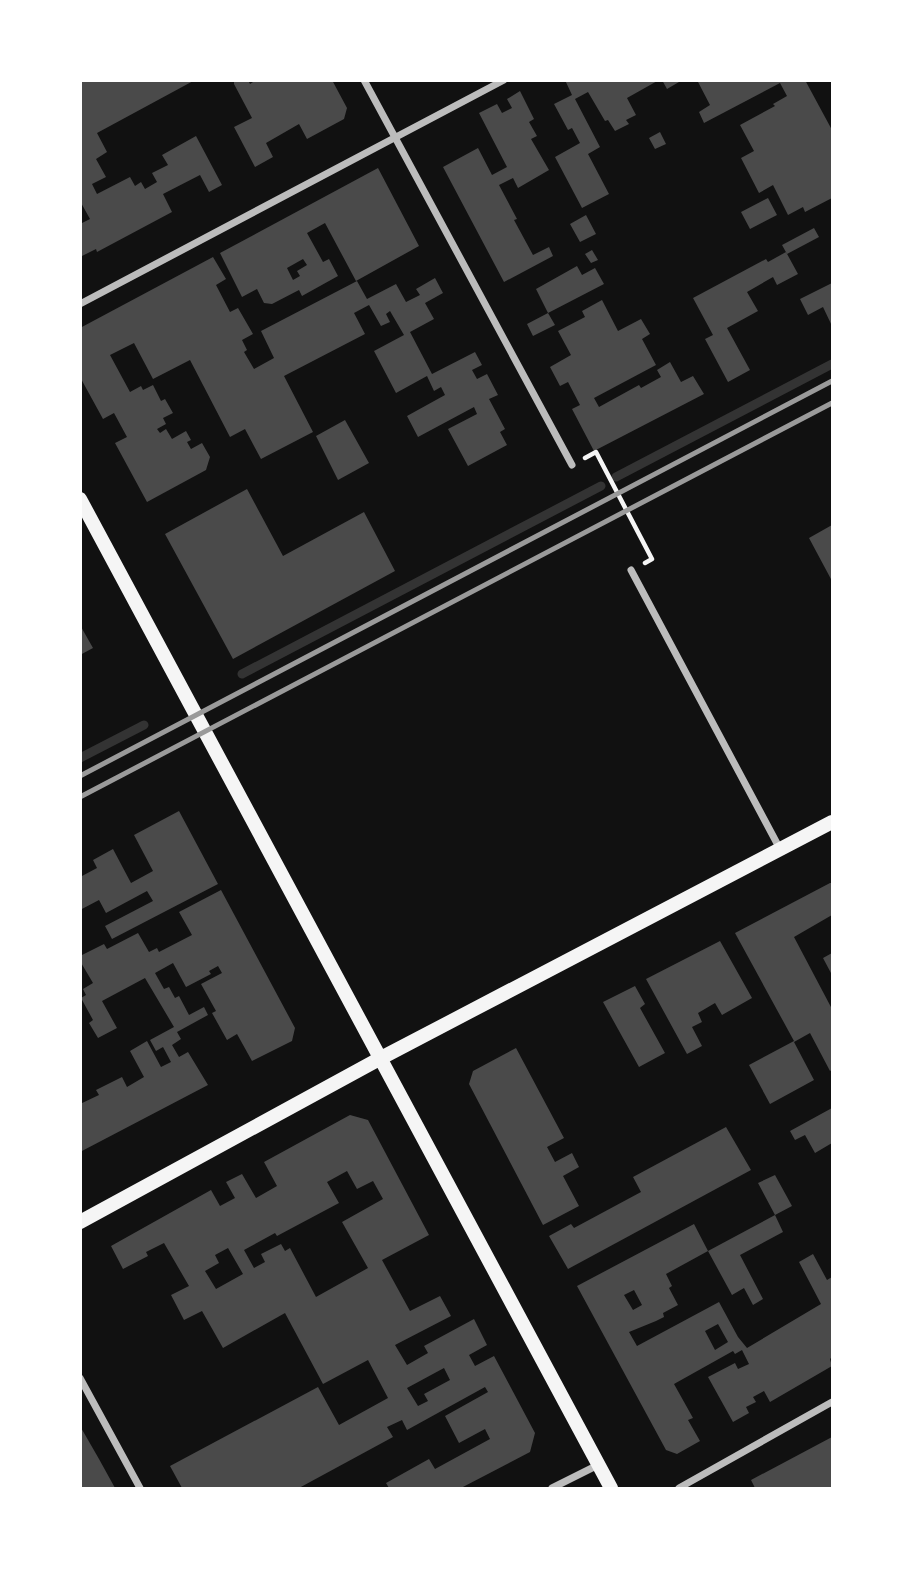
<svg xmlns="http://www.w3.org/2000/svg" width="913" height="1569" font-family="'Public Sans',sans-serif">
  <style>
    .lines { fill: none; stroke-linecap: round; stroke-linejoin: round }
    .stream { stroke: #333; stroke-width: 9 }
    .building { fill: #4a4a4a; fill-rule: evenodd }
    .path { stroke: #f5f5f5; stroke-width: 4.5 }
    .minor { stroke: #bcbcbc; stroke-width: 7 }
    .secondary { stroke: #f5f5f5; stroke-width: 14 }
    .rail { stroke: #9a9a9a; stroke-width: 5 }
  </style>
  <rect width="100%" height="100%" fill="#111"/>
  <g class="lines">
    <path class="stream" d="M616,477L832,364
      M242,674L601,486
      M80,758L144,725"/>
  </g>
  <path class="building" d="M80,80H195L97,133L107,152L96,159L106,177L92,184L97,194L130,177L135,186L141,182L145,189L157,182L152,173L168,165L162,155L196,136L222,185L209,192L200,175L163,194L172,212L97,252L96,249L80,257V224L90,219L80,201Z
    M234,80H248L250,84L256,80H332L347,108L344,119L307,139L299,124L266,143L273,157L255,167L234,127L252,118L234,84Z
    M565,80H659L627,98L636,115L626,120L629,124L615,131L608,120L605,121L588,92L575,99L600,147L588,154L609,194L582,208L555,157L580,143L572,128L568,130L554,104L572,95Z
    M662,80H678L679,82L667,89Z
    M697,80H805L832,130V198L805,212L803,207L788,215L773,185L759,193L741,158L754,151L740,125L775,106L773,104L787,96L780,83L704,123L699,112L710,105Z
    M520,91L534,119L529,122L537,136L531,139L549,170L518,188L513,178L499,185L517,219L514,220L533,255L549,247L553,256L504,282L443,167L478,148L492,175L507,167L479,113L497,104L502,113L512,108L507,99Z
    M660,132L666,144L655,149L649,138Z
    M378,168L419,246L356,281L325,223L307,233L323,262L329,259L338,276L302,296L299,290L272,304L264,303L257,289L242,297L220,253ZM303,259L307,265L297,271L300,276L293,280L287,268Z
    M768,198L777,215L750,229L741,212Z
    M586,215L596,234L580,242L570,224Z
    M814,228L819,237L787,254L782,245Z
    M592,250L598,260L591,263L585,254Z
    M786,252L798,274L777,285L773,277L747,292L758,311L727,328L750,370L728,382L705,339L713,335L693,298L766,259L768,262Z
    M213,257L226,279L216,285L230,312L238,308L253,334L242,340L247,350L244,352L254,369L274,358L261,331L357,281L367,299L396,284L406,302L420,295L416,289L435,278L443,293L425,303L434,319L410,332L432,374L475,352L482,365L472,370L477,379L487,374L498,395L489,399L505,429L500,432L507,445L468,466L448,429L477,414L474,407L418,437L407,416L445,395L441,387L434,391L427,376L396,393L374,351L404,335L390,311L386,314L390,322L381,326L369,305L354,313L365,334L284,376L313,432L261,459L245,429L230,437L190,360L153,379L134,343L110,355L130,392L141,386L143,390L153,385L161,401L165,399L173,413L163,418L166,424L157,429L160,433L166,429L172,439L186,431L191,440L187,442L191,449L202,443L210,457L206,470L147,502L115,443L127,437L114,413L103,419L80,377V328Z
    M577,266L582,275L595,268L604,284L548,313L536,289Z
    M832,283V326L823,307L808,315L800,299Z
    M602,300L618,331L641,319L650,334L642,339L656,365L594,398L599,407L639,385L641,388L661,377L657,370L670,362L681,382L693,376L704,394L594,451L572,409L580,405L568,382L560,386L550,367L571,355L558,331L585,317L582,311Z
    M548,313L555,325L533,336L527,324Z
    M345,420L369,463L338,480L316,436Z
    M247,489L283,556L364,512L395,571L233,659L165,534Z
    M832,525V581L809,538Z
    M80,625L93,648L80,655Z
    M179,811L218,884L112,939L105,926L153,901L147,891L106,913L99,900L80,910V872L82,876L97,868L93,860L113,849L131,883L153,871L134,835Z
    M830,883H832V915L794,937L832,1009V1070L830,1071L810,1033L794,1042L814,1080L770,1104L749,1065L794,1041L735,933Z
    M221,890L295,1028L292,1041L252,1061L237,1034L227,1040L212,1013L216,1011L201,984L222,973L218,966L209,971L211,974L186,987L173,963L155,973L164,989L169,987L175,998L179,996L189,1015L204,1007L208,1015L177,1032L181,1039L172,1045L179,1057L188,1052L208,1085L80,1152V1104L99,1095L96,1090L122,1077L127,1087L144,1077L130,1051L147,1041L161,1067L171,1062L163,1047L156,1051L150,1040L174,1027L145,978L102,1001L117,1028L98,1038L89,1023L93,1020L81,998L86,995L83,989L93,983L80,961V956L104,944L107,949L138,933L149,952L157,948L159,952L192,935L179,912Z
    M720,941L752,998L722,1015L715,1003L698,1013L702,1022L692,1027L702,1046L687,1054L646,979Z
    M832,953V975L823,958Z
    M635,986L645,1004L640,1008L665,1053L639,1067L603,1002Z
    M516,1048L564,1138L547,1147L555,1162L572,1153L579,1167L563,1176L579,1206L543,1225L469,1084L473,1071Z
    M832,1108V1143L815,1153L805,1135L795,1140L790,1131Z
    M350,1115L368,1120L429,1235L382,1260L410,1311L440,1296L451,1316L395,1345L407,1365L428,1353L424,1346L474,1319L487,1345L469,1355L475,1366L494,1356L535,1433L530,1452L461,1488H389L386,1483L429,1459L435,1469L490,1439L485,1429L459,1443L445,1416L488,1392L485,1387L407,1430L402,1420L387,1427L393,1437L299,1488H182L170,1466L318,1387L339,1425L388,1398L368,1360L323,1384L285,1313L223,1348L202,1311L184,1320L171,1295L189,1286L164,1243L146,1252L148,1256L123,1269L111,1246L211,1190L220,1206L235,1198L226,1182L242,1174L256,1198L277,1186L264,1162ZM347,1171L357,1189L373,1181L383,1199L342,1222L368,1268L316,1297L290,1248L285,1251L281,1244L261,1254L265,1262L254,1268L244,1250L275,1233L277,1236L339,1203L327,1182ZM228,1248L243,1274L216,1289L205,1271L219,1263L215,1255ZM444,1368L450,1380L424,1394L428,1401L418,1406L407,1388Z
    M726,1127L751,1170L568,1269L549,1236L571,1224L574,1228L641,1192L633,1177Z
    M775,1175L792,1206L775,1215L758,1183Z
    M775,1215L783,1232L740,1255L763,1299L753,1305L744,1288L732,1295L708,1251L666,1274L672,1286L669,1288L678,1305L663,1313L664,1317L656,1321L629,1332L637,1346L719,1302L738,1337L747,1348L821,1304L799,1262L813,1254L827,1280L832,1277V1357L830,1359L832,1366L770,1402L764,1391L753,1397L756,1402L746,1407L749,1413L733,1422L708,1377L735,1363L738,1369L749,1364L742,1350L735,1354L733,1351L674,1384L693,1418L688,1420L700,1441L677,1454L666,1450L577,1286L694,1224L708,1251ZM634,1290L642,1305L633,1310L624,1295ZM718,1324L728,1342L715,1350L705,1331Z
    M80,1426L99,1459L115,1488H80Z
    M832,1437V1488H755L751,1480Z"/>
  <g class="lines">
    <path class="path" d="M585,458L596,452L652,559L645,563"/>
    <path class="minor" d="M364,80L572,465
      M80,304L504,80
      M631,570L780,849
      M80,1378L140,1488
      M552,1488L598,1465
      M679,1488L832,1402"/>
    <path class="secondary" d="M80,499L611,1488
      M80,1222L381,1058L832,822"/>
    <path class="rail" d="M80,776L832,381
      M80,797L832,403"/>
  </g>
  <rect width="913" height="1569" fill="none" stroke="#ffffff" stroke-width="164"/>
</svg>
